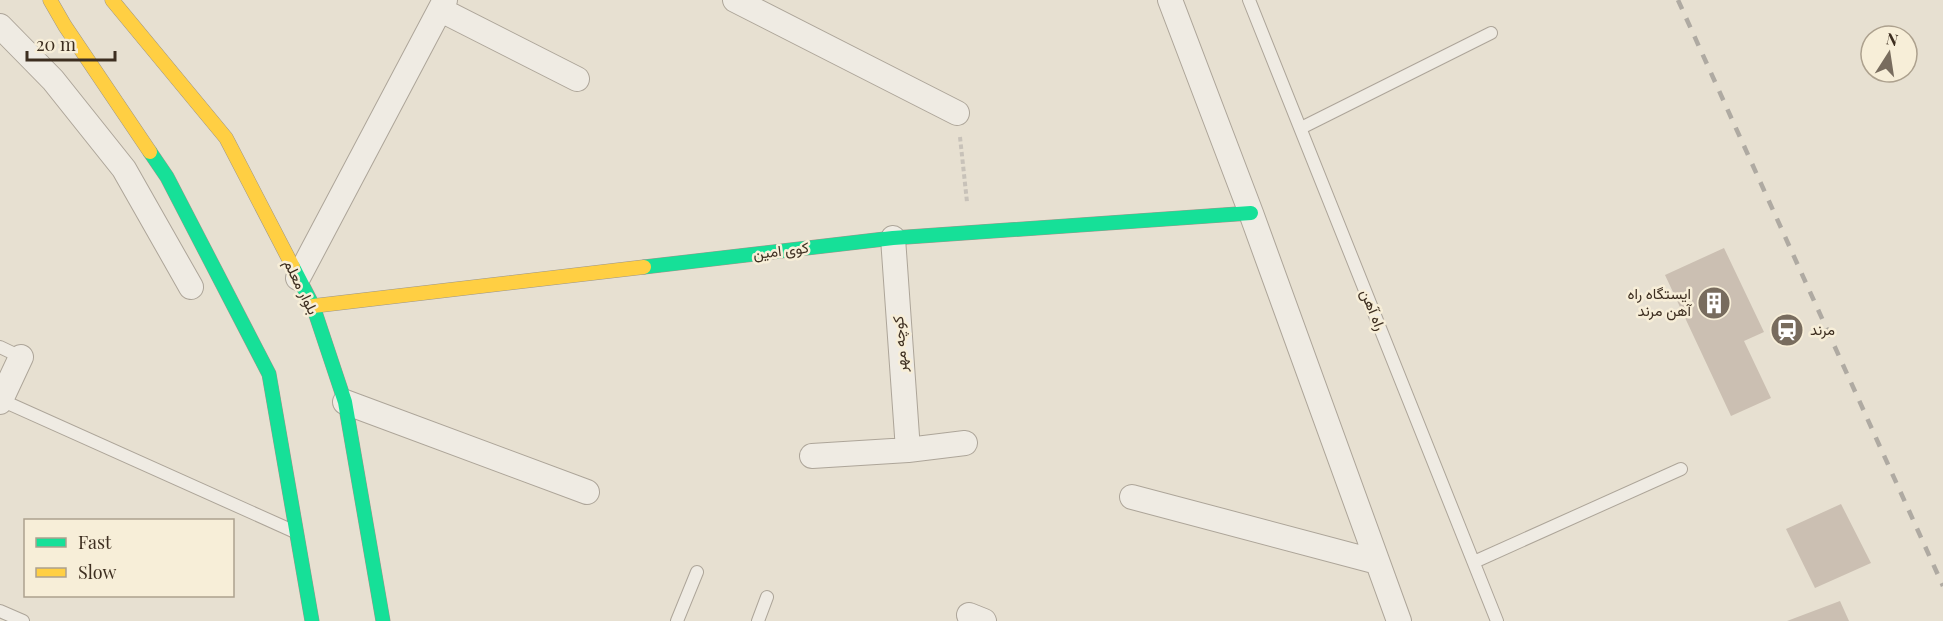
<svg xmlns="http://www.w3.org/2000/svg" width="1943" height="621" font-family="'Playfair Display',Vazirmatn,serif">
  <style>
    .building { fill: #cbbfb2 }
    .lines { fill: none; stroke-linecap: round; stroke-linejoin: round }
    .lane-casing { stroke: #ada599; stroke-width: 14 }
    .street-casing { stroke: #ada599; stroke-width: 26 }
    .fast-casing { stroke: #9c958a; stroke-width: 15 }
    .slow-casing { stroke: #9c958a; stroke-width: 15 }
    .path { stroke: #c8c2b9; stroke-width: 4; stroke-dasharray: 4.5 3; stroke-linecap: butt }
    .lane { stroke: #efebe3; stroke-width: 12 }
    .street { stroke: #efebe3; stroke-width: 24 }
    .fast { stroke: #16e098; stroke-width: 14 }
    .slow { stroke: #ffcf43; stroke-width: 14 }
    .rail { stroke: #afaaa2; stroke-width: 4.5; stroke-dasharray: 10 10; stroke-linecap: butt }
    .labels { text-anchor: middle; stroke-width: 5; stroke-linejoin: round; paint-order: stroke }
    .street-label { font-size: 15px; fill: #3d2e20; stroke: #f7eed8 }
    .poi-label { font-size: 15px; fill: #3d2e20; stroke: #f7eed8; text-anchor: end }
  </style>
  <rect width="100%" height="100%" fill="#e7e0d1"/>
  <path class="building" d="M1724,248L1764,332L1744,341L1771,398L1731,416L1665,275Z
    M1841,504L1871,563L1815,588L1786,529Z
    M1840,601L1849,621H1787Z"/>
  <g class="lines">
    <g class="lane-casing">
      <path id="lane" d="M1249,0L1497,621
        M1301,128L1491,33
        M0,347L21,357
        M1,400L293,531
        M1474,562L1681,469
        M0,611L23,621
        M677,621L697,572
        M758,621L767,597"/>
    </g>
    <g class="street-casing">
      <path id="street" d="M735,0L957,113
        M1170,0L1251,213L1399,621
        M441,10L577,79
        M0,26L53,80L124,169L191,287
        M893,238L908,450
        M298,278L445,0
        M0,402L21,357
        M345,402L587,492
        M812,456L908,450L965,443
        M1132,497L1377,562
        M969,615L984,621"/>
    </g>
    <g class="fast-casing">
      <path id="fast" d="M150,152L167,177L269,374L312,621
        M293,267L313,306L345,402L383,621
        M644,267L893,238L1251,213"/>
    </g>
    <g class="slow-casing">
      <path id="slow" d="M50,0L65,26L150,152
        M112,0L226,138L293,267
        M313,306L644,267"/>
    </g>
    <path class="path" d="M960,137L967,202"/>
    <use href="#lane" class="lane"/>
    <use href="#street" class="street"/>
    <use href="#fast" class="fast"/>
    <use href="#slow" class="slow"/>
    <path class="rail" d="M1678,0L1943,586"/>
  </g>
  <defs>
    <g id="building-disc" transform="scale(1.725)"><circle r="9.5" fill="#786c5e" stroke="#f7eed8"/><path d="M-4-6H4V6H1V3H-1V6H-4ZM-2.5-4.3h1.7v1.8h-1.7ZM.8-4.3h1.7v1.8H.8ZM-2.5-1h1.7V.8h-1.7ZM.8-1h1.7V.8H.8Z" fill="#fff"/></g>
    <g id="station-disc" transform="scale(1.725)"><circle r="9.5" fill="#786c5e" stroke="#f7eed8"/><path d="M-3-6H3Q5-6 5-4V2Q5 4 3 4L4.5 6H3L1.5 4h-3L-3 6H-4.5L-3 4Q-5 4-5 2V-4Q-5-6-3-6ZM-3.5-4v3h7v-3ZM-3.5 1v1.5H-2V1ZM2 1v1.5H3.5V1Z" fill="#fff"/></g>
  </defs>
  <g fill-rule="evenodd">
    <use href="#building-disc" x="1714" y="303"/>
    <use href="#station-disc" x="1787" y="330"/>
  </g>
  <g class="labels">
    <g class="street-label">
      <text transform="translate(781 251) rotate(-7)" y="5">کوی امین</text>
      <text transform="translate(301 287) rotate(64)" y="5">بلوار معلم</text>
      <text transform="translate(1373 310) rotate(68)" y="5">راه آهن</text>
      <text transform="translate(900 344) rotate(-94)" y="5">کوچه مهر</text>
    </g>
    <g class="poi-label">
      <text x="1691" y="299">ایستگاه راه<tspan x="1691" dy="17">آهن مرند</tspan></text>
      <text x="1810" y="335" text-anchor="start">مرند</text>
    </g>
  </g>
  <rect x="24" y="519" width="210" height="78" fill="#f7eed8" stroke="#ada18e" stroke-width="1.5"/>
  <rect x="36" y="538" width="30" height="9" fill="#16e098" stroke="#ada18e" stroke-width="1.5"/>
  <text x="78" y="549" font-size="18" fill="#3d2e20">Fast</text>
  <rect x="36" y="568" width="30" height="9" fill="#ffcf43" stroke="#ada18e" stroke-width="1.5"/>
  <text x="78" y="579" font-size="18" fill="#3d2e20">Slow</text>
  <g transform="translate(1889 54) rotate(12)"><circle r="28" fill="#f7eed8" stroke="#ada18e" stroke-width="1.5"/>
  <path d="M0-4.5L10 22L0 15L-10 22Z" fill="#786c5e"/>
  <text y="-9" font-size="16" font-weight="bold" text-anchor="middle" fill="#3d2e20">N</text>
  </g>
  <path d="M27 51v9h88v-9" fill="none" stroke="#3d2e20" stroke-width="3"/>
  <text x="36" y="51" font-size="18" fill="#3d2e20" stroke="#f7eed8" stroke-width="4.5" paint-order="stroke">20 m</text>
</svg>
